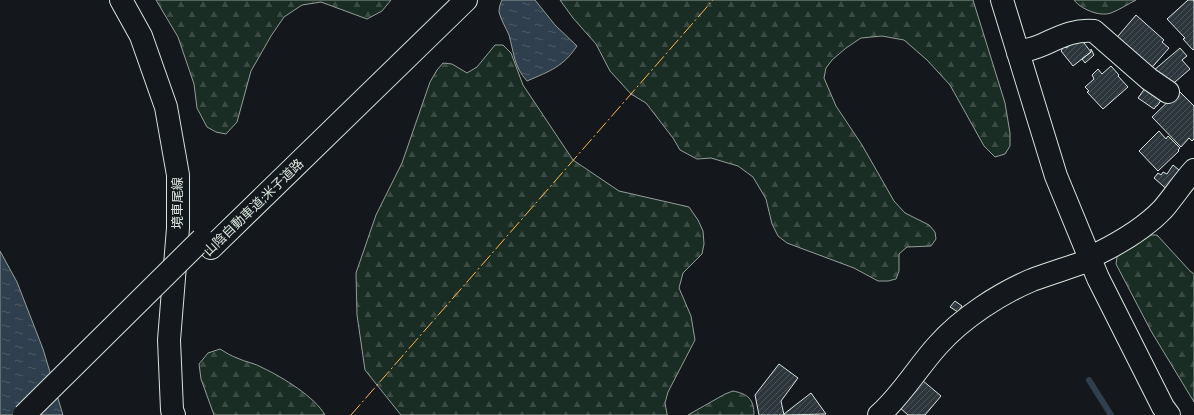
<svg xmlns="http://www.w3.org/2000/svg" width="1194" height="415" font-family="'Zilla Slab','Noto Sans JP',serif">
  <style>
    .forest { fill: url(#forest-firs); stroke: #939e99 }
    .water { fill: url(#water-ripples); stroke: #939e99 }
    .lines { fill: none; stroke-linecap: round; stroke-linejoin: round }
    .stream { stroke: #2f3f4d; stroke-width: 6 }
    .building { fill: url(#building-hatch); stroke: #d8e6dc }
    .minor-casing { stroke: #d8e6dc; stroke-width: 24 }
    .major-casing { stroke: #d8e6dc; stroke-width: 24 }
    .highway-casing { stroke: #d8e6dc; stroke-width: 24 }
    .minor { stroke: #14181c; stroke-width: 22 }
    .major { stroke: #14181c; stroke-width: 22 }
    .highway { stroke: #14181c; stroke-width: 22 }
    .highway-bridge-casing { stroke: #d8e6dc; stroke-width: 24; stroke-linecap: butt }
    .highway-bridge { stroke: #14181c; stroke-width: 22 }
    .power { stroke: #ffb74d; stroke-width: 1; stroke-dasharray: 14 3 2 3; stroke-linecap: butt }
    .labels { text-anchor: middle; stroke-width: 3; stroke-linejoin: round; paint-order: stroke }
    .street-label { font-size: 13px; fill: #d8e6dc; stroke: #14181c }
  </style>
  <defs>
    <pattern id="forest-firs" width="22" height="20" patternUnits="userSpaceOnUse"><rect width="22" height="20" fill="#1a2d24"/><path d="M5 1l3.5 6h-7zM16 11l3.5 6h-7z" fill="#3b4b43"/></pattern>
    <pattern id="water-ripples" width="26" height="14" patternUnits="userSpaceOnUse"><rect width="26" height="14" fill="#2f3f4d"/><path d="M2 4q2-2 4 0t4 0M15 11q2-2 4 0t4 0" fill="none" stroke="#4c5b66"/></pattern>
    <pattern id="building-hatch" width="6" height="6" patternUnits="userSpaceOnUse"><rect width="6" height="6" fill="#2c363c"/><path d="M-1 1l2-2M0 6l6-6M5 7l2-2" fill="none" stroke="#4a5358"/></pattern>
  </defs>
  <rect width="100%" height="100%" fill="#14181c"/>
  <path class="forest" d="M156,0H391L382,11L367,19L321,2L302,5L284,17L271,36L251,71L237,122L226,134L216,132L207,127L197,108L194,84L178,37Z
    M560,0H973L1005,103L1010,133V146L1005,154L995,157L984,146L950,85L927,60L904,40L882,36L861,38L846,48L832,60L826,68L824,78L836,106L862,145L894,201L905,213L929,225L935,232L936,239L931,246L907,247L899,254V271L896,279L888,281H878L854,268L787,243L778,236L772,224L766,199L753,177L738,166L711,158L697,159L680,150L673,138L646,103L631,94L610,71L596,44L573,18Z
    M1074,0H1136C1128,4 1119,10 1111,13C1099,17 1081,9 1074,0Z
    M495,45H503L511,53L523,85L573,160L619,191L689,207L698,220L703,231L704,244L702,254L683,273L679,288L691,316L695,340L668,392L665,403L667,414L668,415H401L365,370L357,315L356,273L376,215L402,163L430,82L437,70L443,63L452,64L467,73L477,67Z
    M1144,235H1157L1190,271L1194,274V402L1151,331L1116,264L1117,257L1120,253Z
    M220,349C225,352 231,356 237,358C245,362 255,363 263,368C282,377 315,397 325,415H214L201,379L199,364L208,353Z
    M733,391C748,394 754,399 754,415H688L725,394Z"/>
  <path class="water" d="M502,0H535L555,25L577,46C563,67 550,71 527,81C514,67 514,53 509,35C506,28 501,20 499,12C499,8 500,4 502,0Z
    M0,251L17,282L43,349L63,415H0Z"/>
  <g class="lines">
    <path class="stream" d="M1089,380L1111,415"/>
  </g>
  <path class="building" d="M1188,0H1193L1194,1V49L1193,50L1183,39L1185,38L1167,19Z
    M1136,15L1164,40L1162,42L1169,48L1148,72L1113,42Z
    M1080,38L1091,52L1073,66L1061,51L1062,50V49L1065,46L1066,48Z
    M1180,48L1187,56L1182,60L1190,69L1168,88L1153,71Z
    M1091,49L1094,55L1085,63L1082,59L1091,52Z
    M1111,66L1119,75L1118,76L1128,87L1103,109L1087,92L1089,91L1085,87L1094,79L1092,75L1098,69L1102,74Z
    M1148,84L1162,99L1157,106H1156L1154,109L1138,98Z
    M1179,91L1194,106V139L1192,141L1189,138L1181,147L1152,117Z
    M1159,131L1166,139L1168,136L1180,148L1178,150L1179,151L1158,171L1139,151Z
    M1173,165L1185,175L1170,192L1154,178L1158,173L1161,175L1163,172L1167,174Z
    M955,301L962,306L958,312L950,307Z
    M779,364L798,378L781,401L784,415H759L755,395Z
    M922,380L941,396L925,415H908L899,407Z
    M811,393L826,414L784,415V414Z"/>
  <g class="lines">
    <g class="minor-casing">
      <path id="minor" d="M1002,0L1056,176L1098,278L1163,407L1169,415
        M1018,53C1026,50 1035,48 1042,45C1060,37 1074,29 1094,31L1149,79L1168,92
        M1099,253C1123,241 1145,228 1163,209C1174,196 1183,182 1194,170
        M879,415C902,395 917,368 938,345C962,318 999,294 1032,280C1051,273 1071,267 1090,260"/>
    </g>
    <g class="major-casing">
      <path id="major" d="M121,0L141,36L166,107L178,175V228L169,340L172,410L174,415"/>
    </g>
    <g class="highway-casing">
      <path id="highway" d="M211,248L466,0"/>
    </g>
    <use href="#minor" class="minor"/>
    <use href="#major" class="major"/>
    <use href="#highway" class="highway"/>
    <g class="highway-bridge-casing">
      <path id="highway-bridge" d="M24,415L202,239"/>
    </g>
    <use href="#highway-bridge" class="highway-bridge"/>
    <path class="power" d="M351,415L713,0"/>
  </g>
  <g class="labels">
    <g class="street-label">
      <text transform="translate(177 203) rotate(-90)" y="5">境車尾線</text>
      <text transform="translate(253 207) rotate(-44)" y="5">山陰自動車道;米子道路</text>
    </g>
  </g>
</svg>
